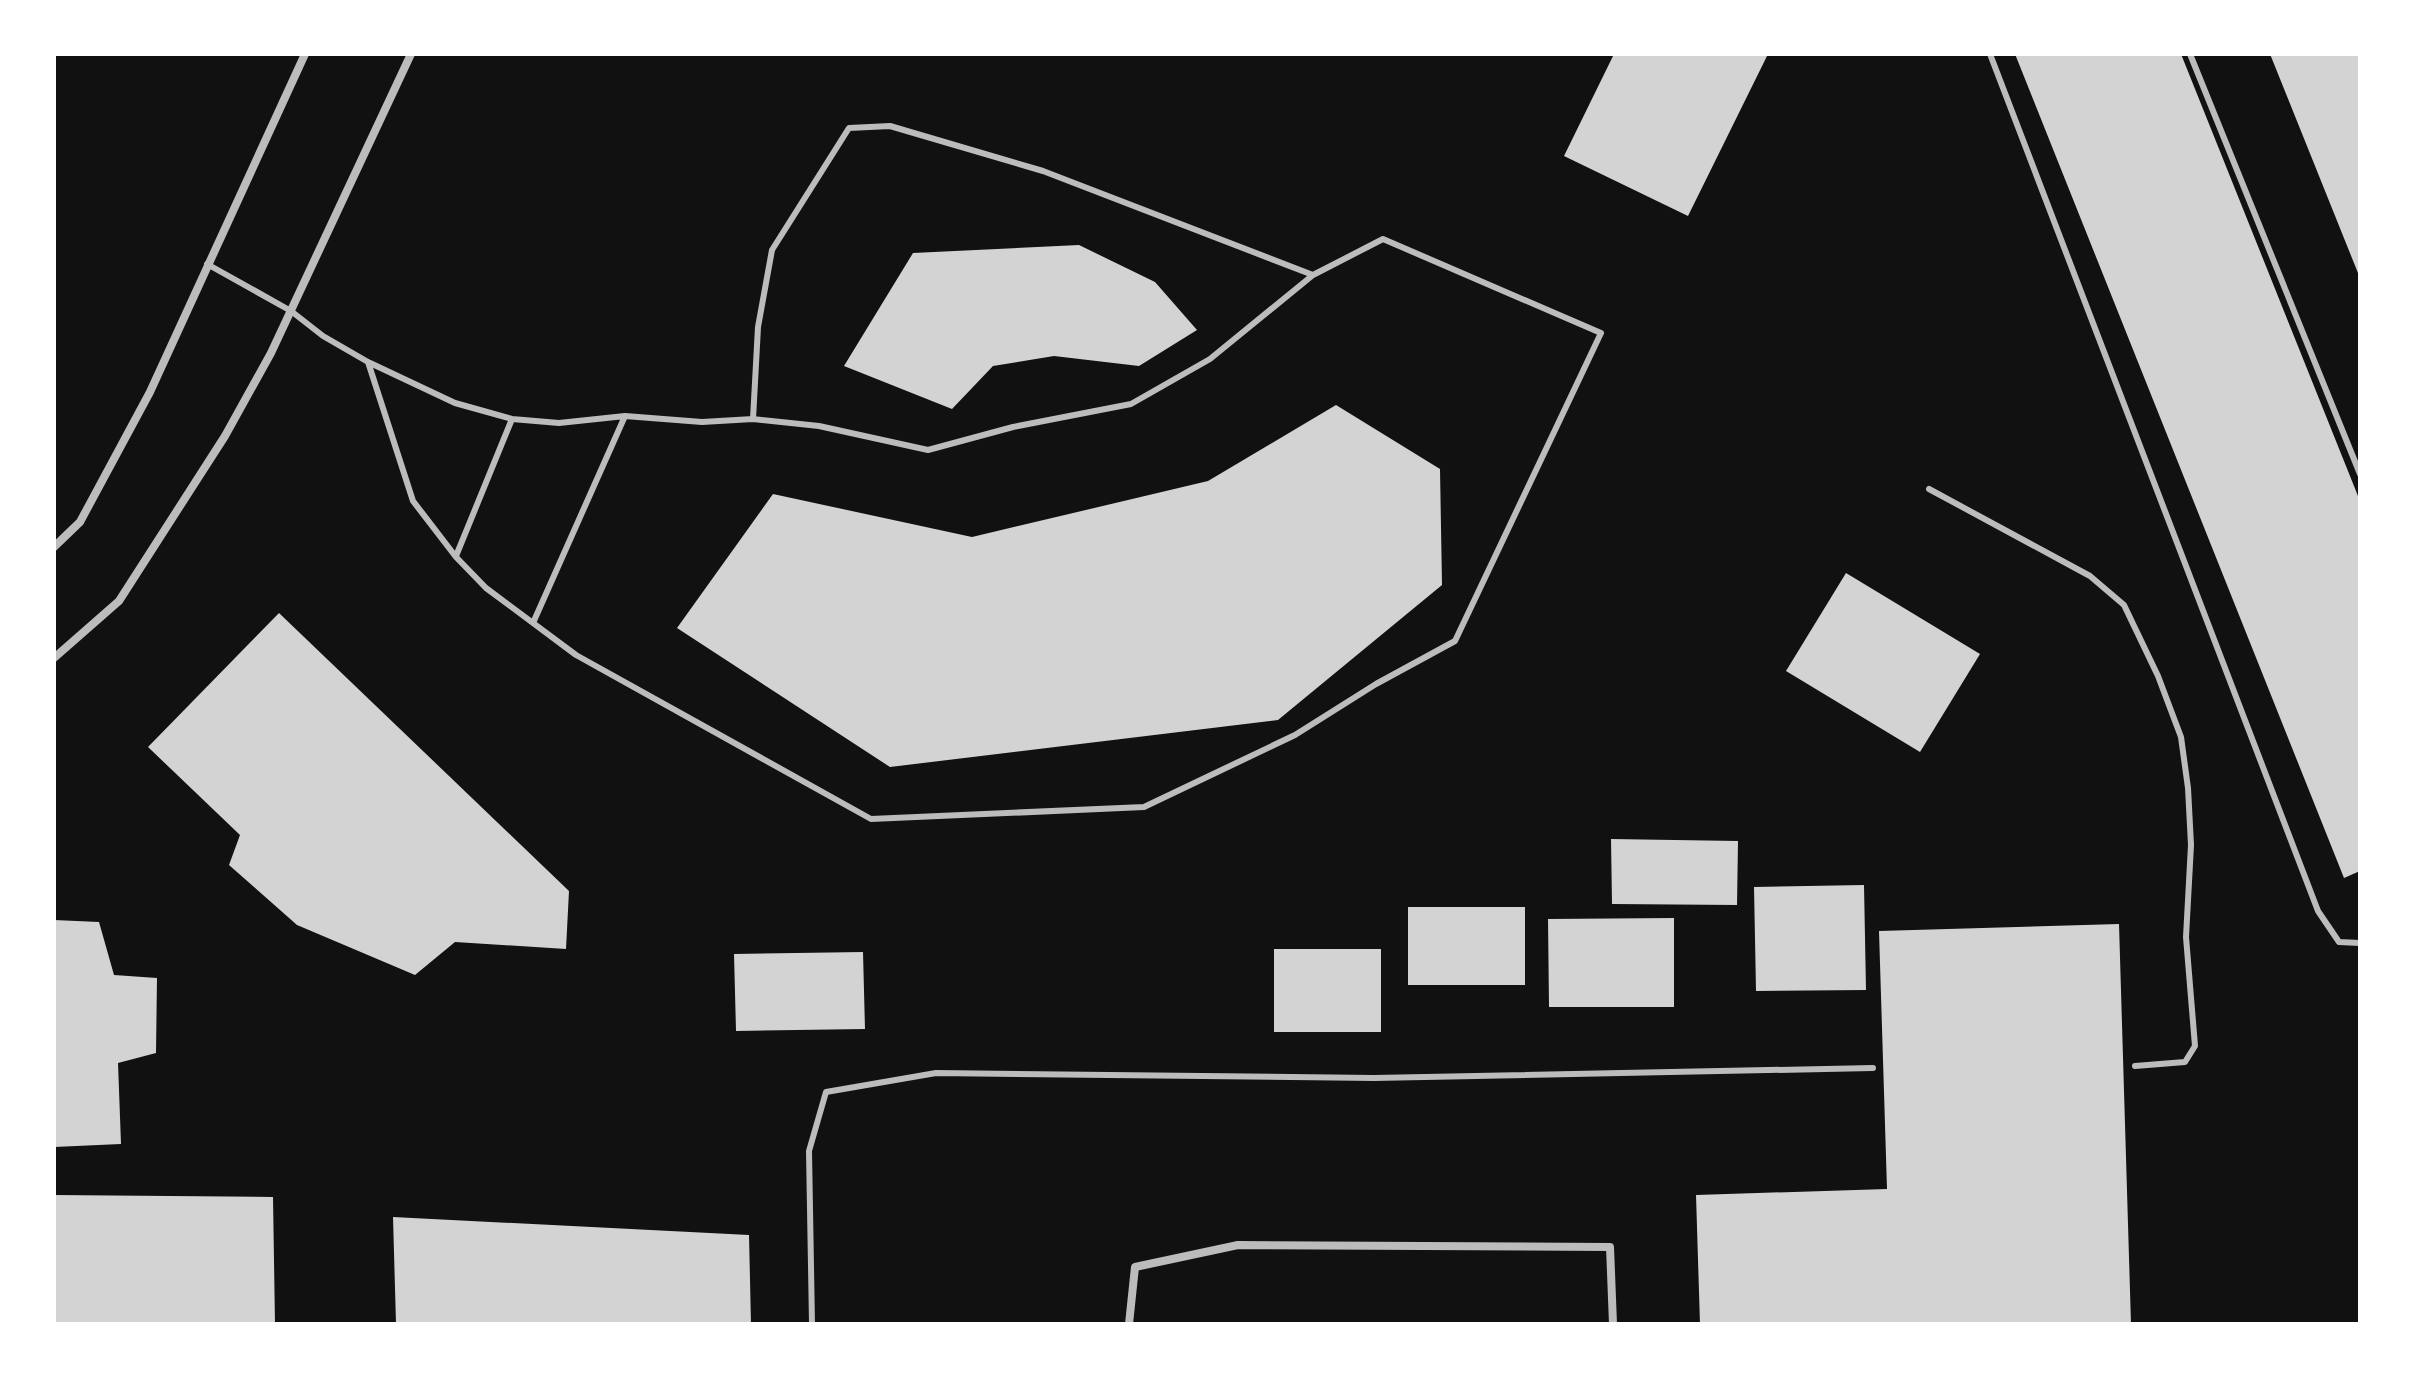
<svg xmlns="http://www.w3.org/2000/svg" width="2414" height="1378" font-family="'Fira Sans',sans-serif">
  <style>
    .building { fill: #d3d3d3 }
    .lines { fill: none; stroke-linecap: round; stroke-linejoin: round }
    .service { stroke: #bcbcbc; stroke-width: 6 }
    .minor { stroke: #bcbcbc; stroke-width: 8 }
  </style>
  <rect width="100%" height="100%" fill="#111"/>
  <path class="building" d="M1614,54H1768L1688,216L1564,156Z
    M2015,54H2181L2360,501V871L2344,878Z
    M2270,54H2360V278Z
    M1079,245L1155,282L1197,330L1139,366L1054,356L993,366L952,409L844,366L913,253Z
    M1336,405L1440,469L1442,585L1278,720L890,767L677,628L773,494L972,537L1208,481Z
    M1846,573L1980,654L1920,752L1786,671Z
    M279,613L569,891L566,949L455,942L415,975L297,925L229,865L240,835L148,747Z
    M1611,839L1738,841L1737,905L1612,904Z
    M1864,885L1866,990L1756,991L1754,887Z
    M1408,907H1525V985H1408Z
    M1674,918V1007H1549L1548,919Z
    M54,920L99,922L114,975L157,978L156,1053L118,1063L121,1144L54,1147Z
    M2119,924L2131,1324H1700L1696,1195L1887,1189L1879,931Z
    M1274,949H1381V1032H1274Z
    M863,952L865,1029L736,1031L734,954Z
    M54,1195L273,1197L275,1324H54Z
    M393,1217L749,1235L751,1324H396Z"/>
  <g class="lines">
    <path class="service" d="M1990,54L2318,911L2339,942L2360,943
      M2190,54L2360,474
      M207,264L291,311L323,336L368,362L455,403L512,419L559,423L625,416L702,422L753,419L819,426L928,450L1013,427L1131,404L1210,359L1313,275L1383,239L1601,333L1455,641L1376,684L1295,735L1144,807L871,819L576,655L486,588L456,557L413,501L368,362
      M753,419L758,327L772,250L849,128L890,126L1043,171L1313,275
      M1929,489L2090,576L2124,605L2158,676L2181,737L2188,788L2191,845L2186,937L2195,1046L2185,1062L2135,1066
      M456,556L512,419
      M533,623L625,416
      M812,1324L809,1151L826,1092L936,1073L1374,1078L1873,1068"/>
    <path class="minor" d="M54,547L80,522L150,392L305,54
      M54,658L119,601L225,436L271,353L411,54
      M1129,1324L1135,1267L1238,1245L1610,1247L1613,1324"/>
  </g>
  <rect width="2414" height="1378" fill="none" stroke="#ffffff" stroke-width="112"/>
</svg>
